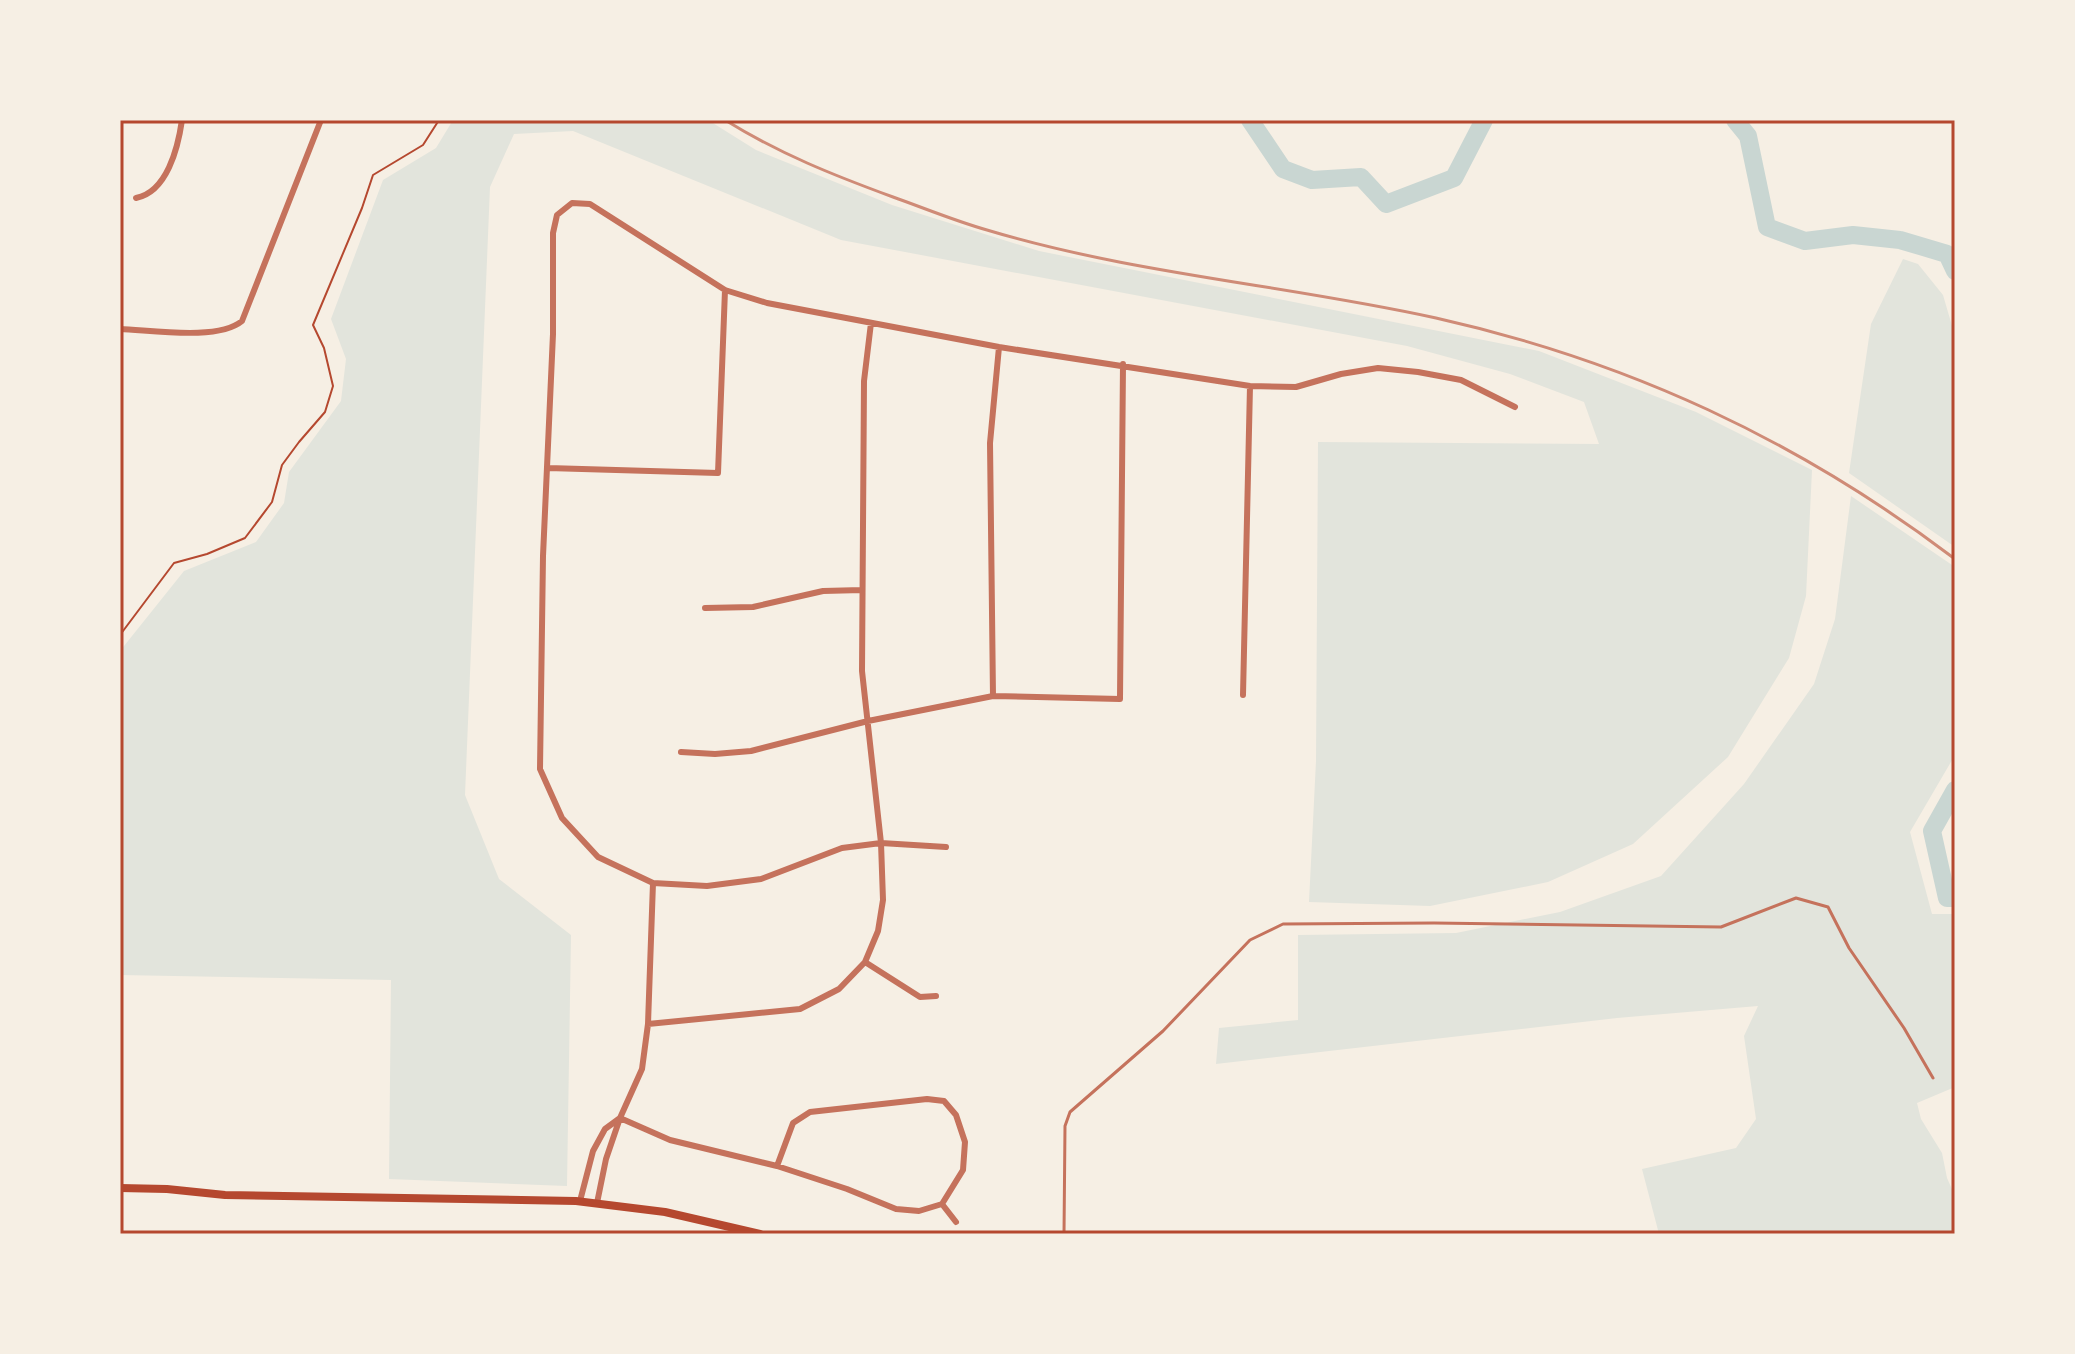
<svg xmlns="http://www.w3.org/2000/svg" width="2075" height="1354" font-family="'Exo 2',sans-serif">
  <style>
    .green { fill: #e2e4dc }
    .lines { fill: none; stroke-linecap: round; stroke-linejoin: round }
    .river { stroke: #c9d6d2; stroke-width: 18 }
    .path { stroke: #b5482f; stroke-width: 2 }
    .service { stroke: #c5725c; stroke-width: 3 }
    .minor { stroke: #c5725c; stroke-width: 6 }
    .secondary { stroke: #b5482f; stroke-width: 8 }
    .rail { stroke: #cf8b77; stroke-width: 3 }
    .neatline { fill: none; stroke: #b5482f; stroke-width: 3 }
  </style>
  <rect width="100%" height="100%" fill="#f6efe4"/>
  <path class="green" d="M453,120H708L756,150L892,205L1039,251L1539,351L1696,412L1812,470L1806,596L1789,658L1728,757L1633,844L1548,882L1430,906L1309,902L1316,761L1318,442L1599,444L1584,402L1510,374L1407,346L841,240L573,131L514,134L490,187L465,795L499,879L571,935L567,1186L389,1179L391,980L120,975V651L184,571L256,542L284,503L289,472L341,401L346,359L331,319L383,180L436,148Z
    M1903,259L1918,264L1943,295L1955,336V547L1849,473L1871,324Z
    M1851,496L1955,567V755L1910,832L1932,914H1955V1087L1917,1103L1921,1119L1942,1153L1947,1178L1955,1196V1234H1659L1642,1169L1736,1148L1756,1119L1744,1036L1758,1006L1617,1018L1216,1064L1219,1028L1298,1020V935L1456,933L1560,912L1661,876L1744,784L1814,684L1835,619Z"/>
  <g class="lines">
    <path class="river" d="M1250,120L1283,169L1312,180L1361,177L1386,204L1454,178L1484,120
      M1735,120L1748,136L1767,227L1805,241L1853,235L1900,240L1947,254L1955,271
      M1955,790L1932,831L1947,898H1955"/>
    <path class="path" d="M1783,120H1790
      M120,635L174,563L207,554L245,538L272,502L282,465L299,442L325,412L333,386L324,348L313,325L362,208L373,175L423,145L439,120"/>
    <path class="service" d="M1064,1234L1065,1126L1070,1112L1163,1031L1250,940L1283,924L1434,923L1721,927L1796,898L1828,907L1849,948L1904,1028L1933,1078"/>
    <path class="minor" d="M136,198C167,192 178,148 182,120
      M120,329C151,330 218,341 242,321L321,120
      M548,468L718,473L725,290
      M705,608L753,607L823,591L862,590
      M1243,695L1250,386
      M993,696L990,443L999,347
      M681,752L715,754L751,751L868,721L993,696L1120,699L1123,364
      M946,847L881,843L842,848L761,879L707,886L653,883L598,857L562,818L540,769L543,556L553,334V233L557,215L572,203L590,204L725,290L767,303L999,347L1250,386L1296,387L1341,374L1378,368L1418,372L1461,380L1515,407
      M865,962L920,997L936,996
      M648,1024L800,1009L839,989L865,962L878,931L883,900L881,843L862,671L864,381L871,323
      M620,1118L670,1140L777,1166L847,1189L896,1209L919,1211L942,1204
      M777,1166L793,1123L810,1112L927,1099L944,1101L956,1115L965,1142L963,1170L942,1204
      M580,1201L593,1151L605,1129L620,1118
      M597,1203L606,1159L620,1118L642,1069L648,1024L653,883
      M942,1204L956,1222"/>
    <path class="secondary" d="M120,1188L167,1189L225,1195L576,1201L665,1212L760,1234"/>
    <path class="rail" d="M725,120C780,154 833,175 893,197C924,208 955,221 987,230C1133,274 1287,285 1436,318C1628,361 1798,440 1955,559"/>
  </g>
  <rect width="2075" height="1354" fill="none" stroke="#f6efe4" stroke-width="244"/>
  <rect x="122" y="122" width="1831" height="1110" class="neatline"/>
</svg>
